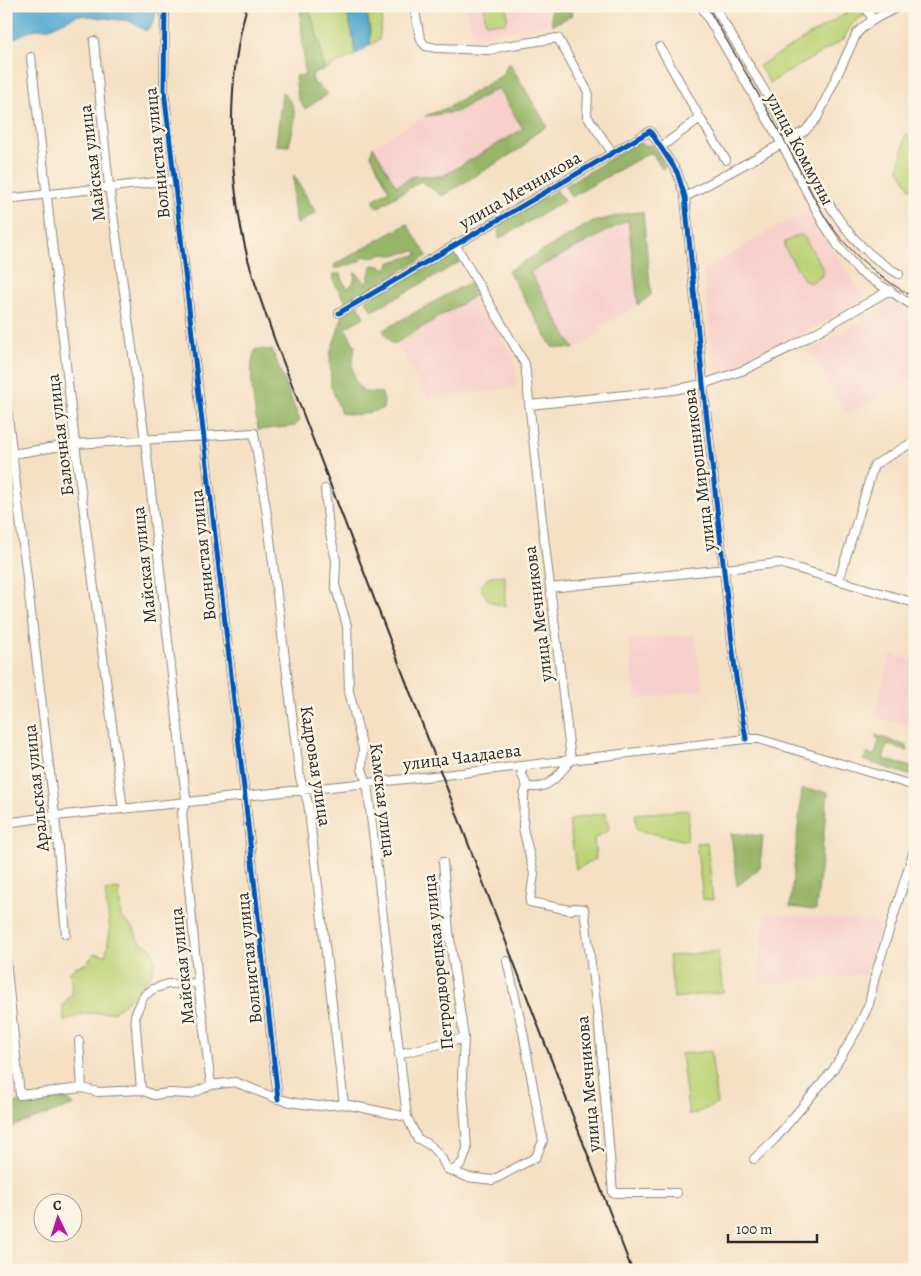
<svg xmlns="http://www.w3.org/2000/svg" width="921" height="1276" font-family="Alegreya,serif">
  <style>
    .built { fill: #f7d0cb }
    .green { fill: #bdd377; stroke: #747f51 }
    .forest { fill: #96b568; stroke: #60704a }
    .water { fill: #55aad1; stroke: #406a7e }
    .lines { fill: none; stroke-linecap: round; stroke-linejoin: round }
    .minor-casing { stroke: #908678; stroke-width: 10 }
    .minor { stroke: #fff; stroke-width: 8 }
    .tram { stroke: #2b2b2b; stroke-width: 1 }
    .rail { stroke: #2b2b2b; stroke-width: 2 }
    .cycleway-casing { stroke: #fcf5e5; stroke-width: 8 }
    .cycleway { stroke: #0057b8; stroke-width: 5 }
    .labels { text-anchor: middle; stroke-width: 5; stroke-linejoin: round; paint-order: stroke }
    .street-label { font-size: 18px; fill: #2b2b2b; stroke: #fcf5e5 }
  </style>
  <rect width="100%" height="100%" fill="#fcf5e5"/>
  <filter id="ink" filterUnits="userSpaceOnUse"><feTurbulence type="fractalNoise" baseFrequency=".02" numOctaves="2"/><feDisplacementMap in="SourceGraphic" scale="10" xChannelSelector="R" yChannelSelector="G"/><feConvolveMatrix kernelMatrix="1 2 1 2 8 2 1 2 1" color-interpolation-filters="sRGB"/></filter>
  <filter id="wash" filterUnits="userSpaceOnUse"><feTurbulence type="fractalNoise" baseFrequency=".0096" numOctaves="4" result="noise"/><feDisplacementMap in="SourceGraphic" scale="20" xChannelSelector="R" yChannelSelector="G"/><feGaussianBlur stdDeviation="1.12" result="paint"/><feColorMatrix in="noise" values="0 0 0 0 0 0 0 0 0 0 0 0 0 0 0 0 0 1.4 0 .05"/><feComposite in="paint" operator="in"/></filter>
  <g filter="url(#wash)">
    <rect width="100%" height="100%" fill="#f5e0c4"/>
    <path class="built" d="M467,6H546L548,25L472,36Z
      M498,88L523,129L443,176H414L396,186L373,146L425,116L456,112Z
      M807,212L865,298L746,366L716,371L703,271L780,225Z
      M628,220L638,305L600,327L602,332L574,349L530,272Z
      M476,295L514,360L517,388L428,398L396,343Z
      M898,300L915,329V377L855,411L845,412L820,366L809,351Z
      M695,635L703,689L636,700L629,640Z
      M891,654L915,661V729L874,717Z
      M765,913L882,923L866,974L758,985Z"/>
    <path class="green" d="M306,6H382L383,14L379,40L370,45V29L368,17L356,9L346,11L353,35L355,55L324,70L320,45L309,8Z
      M484,6H507V20L505,23H486L485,20Z
      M858,6H860L864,13V16C852,21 849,28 844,39L770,83L759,66Z
      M906,132L915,149V188L911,190L899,169Z
      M798,235H802L804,237L824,270L821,277L810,283L805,281L784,247L785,242Z
      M505,575V607L489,601L480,587L490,576Z
      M689,810L687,841L637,830L635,814Z
      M606,813L609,829L594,839L596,859L576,869L569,821L579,817Z
      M707,842L713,900L703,899L696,843Z
      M915,854V901L902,897Z
      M119,889L121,917L134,929L138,940L153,950L155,962L152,973L138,991L114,1012L81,1014L64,1022L63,1005L72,994L70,972L77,966L86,964L95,953L106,955L110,931L105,891Z
      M718,951L723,992L674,998L669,956Z
      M711,1051L717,1104L689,1116L681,1054Z"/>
    <path class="forest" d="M300,6L309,8L320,45L324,70L312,74L313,82L328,94L305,109L298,99L295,76L305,75Z
      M550,6H573L571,16L552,25Z
      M509,62L547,126L529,138L523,147L442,196L421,181L377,208L373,200L389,190L371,155L373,146L396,186L414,176H443L523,129L498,88L456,112L425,116L449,107L501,76Z
      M282,92C302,111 294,122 289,146L276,145Z
      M637,143L653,146L666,167L662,169L653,154L649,153L571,197L565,186Z
      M294,175L316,213L297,224L293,202Z
      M557,190L564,201L499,239L498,224Z
      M643,212L651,295L638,305L628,220L530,272L574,349L552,347L508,271L590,223L628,213Z
      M407,224L427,256L346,302L332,279L334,274H341L344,284L349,288L354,281L355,272L362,278L366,285L372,265L382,266L385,269L391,262L419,254L414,251L393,255L381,254L371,258L364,256L359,262L335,269L334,265Z
      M452,250L460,262L372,311L366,300Z
      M470,282L476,295L396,343H391L383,330Z
      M358,305L364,317L345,328L355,346L352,367L355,380L363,392L382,393L384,401L383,409L359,415L341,413L331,386L330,354L344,312Z
      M256,349L272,350L300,421L295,426L258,430C255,408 246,368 256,349Z
      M875,735L907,746L908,751L887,745L883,759L915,768V777L863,760L867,754L875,755L879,741Z
      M802,789L828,792L816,910L790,907Z
      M731,833L763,836L760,868L737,886Z
      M66,1098L74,1105L6,1129V1104Z"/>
    <path class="water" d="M19,6H133L136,8H147L149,6H158L153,24L146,31L129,21L78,15L50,28L32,30L6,42V10Z
      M362,7C369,20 370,30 370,45L355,55L353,35L346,10L350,8L356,9Z"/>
  </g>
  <g filter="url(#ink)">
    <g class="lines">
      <g class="minor-casing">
        <path id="minor" d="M165,6L164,90L245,797L278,1099
          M414,6L419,33L422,42L426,46L436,48L489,50L505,46L558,38L588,92L587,116L612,152
          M701,6L782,144L823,223L841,250L860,272L915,307
          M714,6C740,50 767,94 792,138C822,191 843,244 899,274
          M865,6L873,20
          M94,41L109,186L145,439L186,798V802L182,813L198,983L211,1085
          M660,47L700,118L726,160
          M31,57L75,444L123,809
          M661,147L700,118
          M685,197L805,131L817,118L857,33C869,20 885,14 900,6
          M6,199L174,180
          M455,244L525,364L541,512L571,760
          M339,313L650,131L677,172L685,197L703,384L736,678L746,739
          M6,400L55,816L66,934
          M529,405L673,390L703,384L744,370L789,348L890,290
          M6,455L75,444L254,433L267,515L300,778L308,803L344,1104
          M325,489L329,529L336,560L335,585L347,626L349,691L363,749L362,769L367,783L407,1117L417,1138L431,1146L441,1157L447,1169L467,1177L493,1180L536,1157L543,1141L523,1032L507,961
          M839,580L874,465L915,441
          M550,588L779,563L915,603
          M521,766L522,775L527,786C548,792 559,774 571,760
          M527,786L524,795L523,828L534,874L530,902L570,910L575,908L584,909L599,1026L613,1193H677
          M6,823L55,816L462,773L746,739H759L915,786
          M443,862L449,932L464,1038L462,1076L467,1149L462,1163L453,1171
          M6,960L20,1095L82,1088L98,1092L141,1090L154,1095L168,1093L191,1094L211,1085L235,1082L278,1099L296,1103L318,1106L344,1104L407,1117
          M79,1041L82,1088
          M399,1054L464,1038
          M141,1090L135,1015L144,996L153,989L168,984L198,983
          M754,1159L775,1139L833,1070L857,1030L869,1004L875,976L915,847"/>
      </g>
      <use href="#minor" class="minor"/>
      <path class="tram" d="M707,6C731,48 756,89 779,131C797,162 811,198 832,227C853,256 884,281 915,298"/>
      <path class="rail" d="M247,6C226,81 228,175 246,251C253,281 264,309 274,338L632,1270"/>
      <g class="cycleway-casing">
        <path id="cycleway" d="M165,6L164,90L245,797L278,1099
          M339,313L650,131L677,172L685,197L703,384L736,678L746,739"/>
      </g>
      <use href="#cycleway" class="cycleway"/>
    </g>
  </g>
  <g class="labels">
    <g class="street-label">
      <text transform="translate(800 149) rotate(62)" y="6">улица Коммуны</text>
      <text transform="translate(157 153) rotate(-96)" y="6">Волнистая улица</text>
      <text transform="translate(92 163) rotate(-97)" y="6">Майская улица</text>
      <text transform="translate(520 190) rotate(-30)" y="6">улица Мечникова</text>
      <text transform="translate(60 435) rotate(-97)" y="6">Балочная улица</text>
      <text transform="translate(699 470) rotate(-97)" y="6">улица Мирошникова</text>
      <text transform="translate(203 555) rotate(-96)" y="6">Волнистая улица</text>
      <text transform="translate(144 565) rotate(-96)" y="6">Майская улица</text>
      <text transform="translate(538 614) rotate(-97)" y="6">улица Мечникова</text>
      <text transform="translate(462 757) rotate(-7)" y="6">улица Чаадаева</text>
      <text transform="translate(316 766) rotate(81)" y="6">Кадровая улица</text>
      <text transform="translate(36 788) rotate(-96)" y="6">Аральская улица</text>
      <text transform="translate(383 800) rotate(83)" y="6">Камская улица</text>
      <text transform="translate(249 958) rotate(-96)" y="6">Волнистая улица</text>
      <text transform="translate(438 962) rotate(-96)" y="6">Петродворецкая улица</text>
      <text transform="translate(182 966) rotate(-96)" y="6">Майская улица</text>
      <text transform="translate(588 1084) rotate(-95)" y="6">улица Мечникова</text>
    </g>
  </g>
  <rect width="921" height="1276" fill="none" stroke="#fcf5e5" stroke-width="25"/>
  <g transform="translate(58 1218) rotate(356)"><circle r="24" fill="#fcf5e5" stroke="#a8a49b"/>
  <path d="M0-4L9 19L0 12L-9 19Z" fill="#b5179e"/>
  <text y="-8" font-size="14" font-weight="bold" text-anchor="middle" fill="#2b2b2b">С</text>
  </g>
  <path d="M728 1234v8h89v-8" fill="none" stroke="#2b2b2b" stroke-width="2.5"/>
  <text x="736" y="1234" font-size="15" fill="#2b2b2b" stroke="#fcf5e5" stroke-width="4" paint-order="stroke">100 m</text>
</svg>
